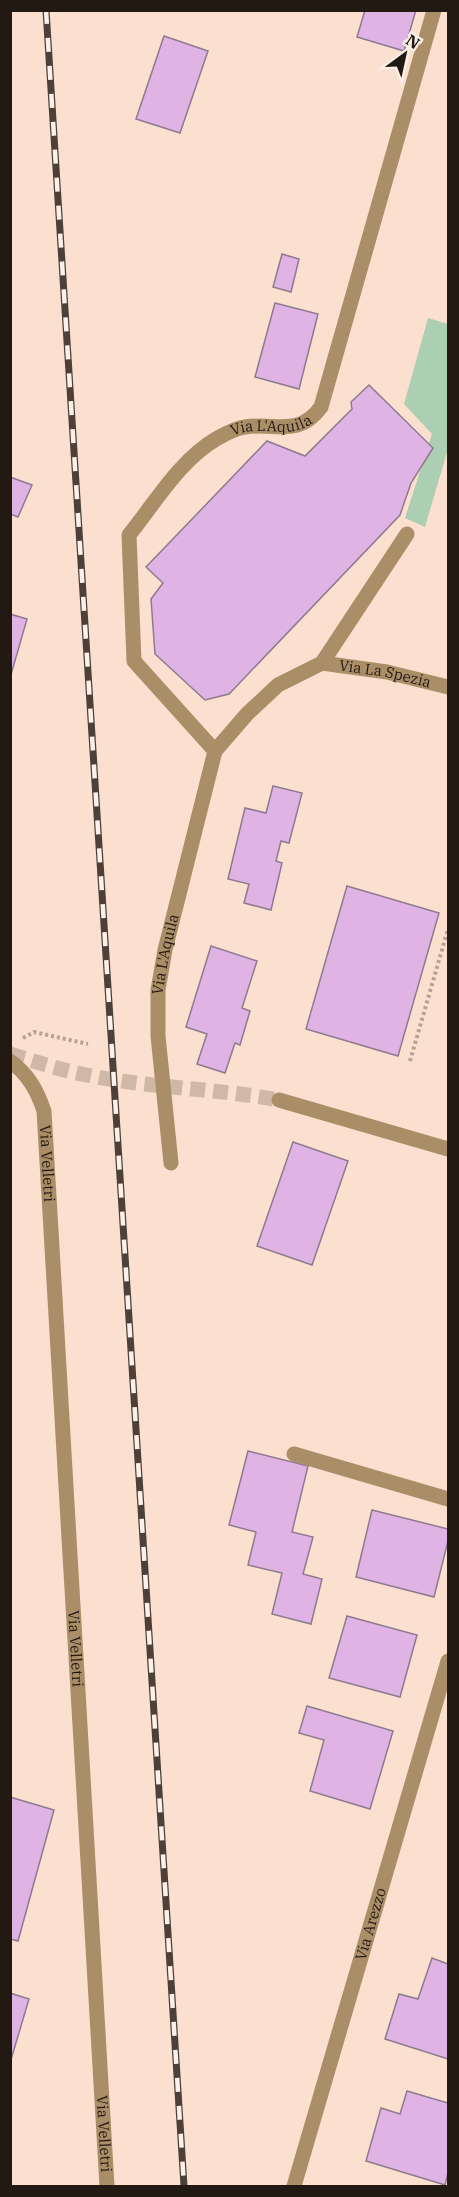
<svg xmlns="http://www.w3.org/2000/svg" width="459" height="2197" font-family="'IBM Plex Serif',serif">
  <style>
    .green { fill: #acceb2 }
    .building { fill: #dfb4e4; stroke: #8d7a8f; stroke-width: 1.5 }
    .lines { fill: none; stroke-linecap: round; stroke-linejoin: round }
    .tertiary-tunnel { stroke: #d0b8a9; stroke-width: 15; stroke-dasharray: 15 8; stroke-linecap: butt }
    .path { stroke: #b7a194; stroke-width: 4; stroke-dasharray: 3 3; stroke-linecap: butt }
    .service { stroke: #aa8e67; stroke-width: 15 }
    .minor { stroke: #aa8e67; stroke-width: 15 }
    .tertiary { stroke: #aa8e67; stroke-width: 15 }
    .rail-casing { stroke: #4d4038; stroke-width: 7 }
    .rail { stroke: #fcf1ea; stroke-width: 4.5; stroke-dasharray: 14; stroke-linecap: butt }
    .labels { text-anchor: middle; stroke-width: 6; stroke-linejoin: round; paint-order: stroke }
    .street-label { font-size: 15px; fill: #221913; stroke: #fcf1ea }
  </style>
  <rect width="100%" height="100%" fill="#fbe0cf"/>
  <path class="green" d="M428,318L448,324V449L425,527L405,518L432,434L404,404Z"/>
  <path class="building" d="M365,10H416L404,51L357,37Z
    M164,36L208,51L180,133L136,119Z
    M282,254L299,259L291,292L273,287Z
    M275,303L318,314L299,389L255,377Z
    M369,385L433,448L411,483L400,515L229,694L205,700L155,654L151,599L163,583L146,567L267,441L305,456L352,409L351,402Z
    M10,477L32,485L18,517L10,514Z
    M10,614L27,619L10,678Z
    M273,786L302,793L289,843L281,841L276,861L282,863L271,910L244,903L249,884L228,879L245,808L266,813Z
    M347,886L439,913L398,1056L306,1029Z
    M211,946L257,961L242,1008L250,1011L240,1045L235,1043L225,1073L197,1064L207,1034L186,1027Z
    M293,1142L348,1161L312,1265L257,1246Z
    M248,1451L308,1466L292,1532L313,1537L303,1574L322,1579L311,1624L272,1614L282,1573L248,1565L256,1532L229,1525Z
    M372,1510L448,1529V1541L434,1597L356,1577Z
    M347,1616L417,1635L400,1697L329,1678Z
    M307,1706L393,1731L370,1809L310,1791L324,1740L299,1733Z
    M10,1797L54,1810L18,1941L10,1939Z
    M432,1958L448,1964V2059L385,2039L399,1994L418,1999Z
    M10,1993L29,1999L10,2063Z
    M407,2091L448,2103V2173L445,2185L366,2161L381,2108L400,2114Z"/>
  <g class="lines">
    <path class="tertiary-tunnel" d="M10,1054C34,1061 57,1069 82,1074C147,1088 214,1088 279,1100"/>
    <path class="path" d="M23,1038L34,1032L88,1044
      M410,1061L448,929"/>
    <path class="service" d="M294,1454L448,1499"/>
    <g class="minor">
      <path id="s1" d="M322,663L387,672L448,687"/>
      <path d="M215,751L247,714L278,685L322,663L407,534"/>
      <path id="s2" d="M10,1061C28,1074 37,1090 44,1111L107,2186"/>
      <path id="s3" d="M171,1163L158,1036V990L165,950L215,751L134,661L129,535C155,503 179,461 216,439C223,435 236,428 245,427C276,422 298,438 321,407L434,10"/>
      <path id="s4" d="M294,2186L448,1661"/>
    </g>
    <path class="tertiary" d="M279,1100L448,1149"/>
    <g class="rail-casing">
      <path id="rail" d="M46,10L184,2186"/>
    </g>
    <use href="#rail" class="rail"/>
  </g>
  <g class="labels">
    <g class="street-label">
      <text dy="5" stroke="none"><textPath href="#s3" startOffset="855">Via L'Aquila</textPath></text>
      <text dy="5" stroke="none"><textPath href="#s1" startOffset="64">Via La Spezia</textPath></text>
      <text dy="5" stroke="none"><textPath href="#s3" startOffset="210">Via L'Aquila</textPath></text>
      <text dy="5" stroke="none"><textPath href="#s2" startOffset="114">Via Velletri</textPath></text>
      <text dy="5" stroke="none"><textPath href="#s2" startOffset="600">Via Velletri</textPath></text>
      <text dy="5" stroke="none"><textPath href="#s4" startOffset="273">Via Arezzo</textPath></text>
      <text dy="5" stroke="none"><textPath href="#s2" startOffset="1086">Via Velletri</textPath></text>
    </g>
  </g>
  <rect width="459" height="2197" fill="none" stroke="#221913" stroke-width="24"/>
  <g transform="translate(405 54) rotate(33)" stroke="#fcf1ea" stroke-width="4.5" paint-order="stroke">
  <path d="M0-4.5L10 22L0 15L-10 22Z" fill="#221913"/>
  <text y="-9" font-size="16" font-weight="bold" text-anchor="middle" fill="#221913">N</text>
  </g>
</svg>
